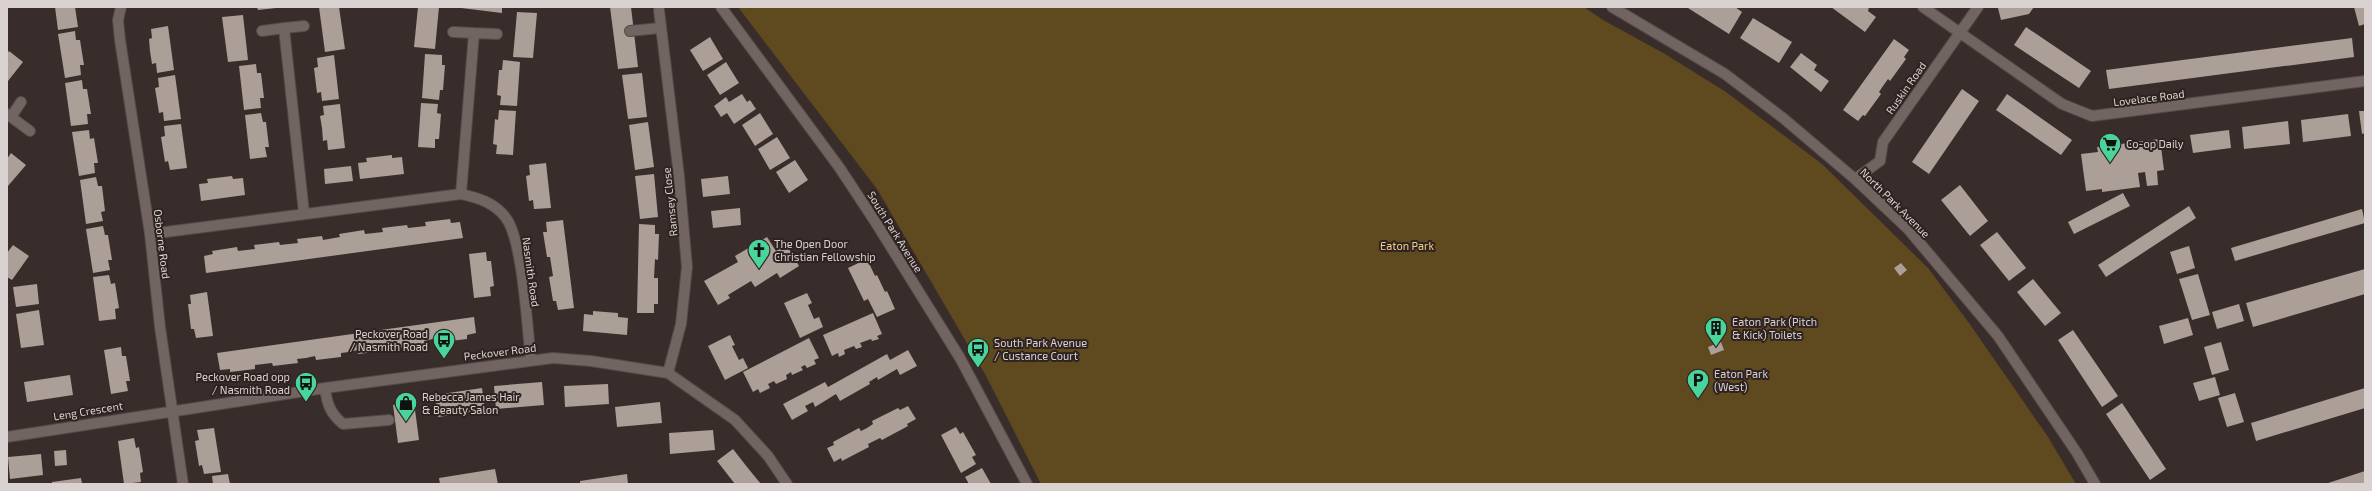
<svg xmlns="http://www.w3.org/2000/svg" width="2372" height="491" font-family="'Exo 2',sans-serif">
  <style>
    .green { fill: #5f491e }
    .building { fill: #ab9f97 }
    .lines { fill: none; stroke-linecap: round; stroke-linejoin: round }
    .minor-casing { stroke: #544a48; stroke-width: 12 }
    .minor { stroke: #716461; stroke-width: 10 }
    .labels { text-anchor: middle; stroke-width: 4; stroke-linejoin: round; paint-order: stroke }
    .street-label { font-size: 11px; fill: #dad2d1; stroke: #2e2321 }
    .poi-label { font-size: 11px; fill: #dad2d1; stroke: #2e2321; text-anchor: start }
    .park-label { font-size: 11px; fill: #f6d18e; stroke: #2e2321 }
  </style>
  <rect width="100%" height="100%" fill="#392d2b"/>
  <path class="green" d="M738,7H1584L1603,20L1665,54L1726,92L1822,164L1928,268L1969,323L2048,437L2076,484H1041L985,374L877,189Z"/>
  <path class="building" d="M55,7H75L78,27L58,30Z
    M257,7H276V8L258,10Z
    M319,7H339L345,49L325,52Z
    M418,7H439L435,49L414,47Z
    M453,7H502V13Z
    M610,7H631L638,67L618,69Z
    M1689,7H1735L1742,12L1729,34L1688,8Z
    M1831,7H1869L1868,11L1876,17L1865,32Z
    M2003,7H2034L2029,14L2001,20L1998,8Z
    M2354,7H2365V24L2359,26Z
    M517,12L537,13L533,58L513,57Z
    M243,15L248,60L228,62L222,17Z
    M1753,18L1792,42L1779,63L1740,38Z
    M168,26L174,70L157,73L156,63L152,64L150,51L149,39L152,38L151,29Z
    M2026,27L2091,71L2079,88L2014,45Z
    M75,31L76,40H80L84,65H80L81,75L65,78L58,34Z
    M710,37L723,59L703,71L690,50Z
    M2352,38L2354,57L2109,89L2106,70Z
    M1894,39L1909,50L1904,57L1906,59L1890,81L1888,79L1883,86L1879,92L1881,94L1865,116L1863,115L1858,121L1843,110Z
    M9,51L23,62L8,81L7,54Z
    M1801,53L1817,65L1814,70L1829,81L1821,92L1790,67Z
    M425,54L442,55V65H445L443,90H440L439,100L422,98Z
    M334,55L339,99L322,101L321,92L317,93L314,68L318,67L317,58Z
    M503,60L520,62L517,106L500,105L501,96L497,95L499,70H502Z
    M726,62L739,83L720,95L707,75Z
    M256,64L257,73H261L264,98H260L261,108L244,110L239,66Z
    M642,73L647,117L628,119L622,75Z
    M175,75L181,119L164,121L163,112L159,113L155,88L159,87L158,78Z
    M82,80L83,89H87L91,114H87L88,124L71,126L65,83Z
    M1962,89L1979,101L1929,174L1912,162Z
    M742,94L747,102L750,100L756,109L734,124L727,113L721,117L714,106L726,97L729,102Z
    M2007,94L2072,140L2061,155L1996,110Z
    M421,103L438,104L437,113L441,114L439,139H435V148L418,147Z
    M340,104L345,148L328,150L327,140L323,141L322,128L320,116L324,115L323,106Z
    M499,110L516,111L513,155L496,154L497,145L493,144L495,119L498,120Z
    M2359,111H2365V133L2362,134Z
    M261,113L263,122H266L269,147H265L267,157L250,159L245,115Z
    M760,113L773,134L755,146L742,125Z
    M2348,114L2351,136L2303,142L2301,120Z
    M2288,121L2290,144L2244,149L2242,127Z
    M648,122L654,167L635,170L629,125Z
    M181,124L187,168L170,170L168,161L165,162L161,137L165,136L164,126Z
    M89,130L90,139L94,138L98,163H94L95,173L79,176L72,132Z
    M2229,130L2231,148L2193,153L2190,135Z
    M777,137L790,158L770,170L758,149Z
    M2160,139L2164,170L2157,171L2158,185L2147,186L2145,172L2138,173L2140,187L2102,192V189L2086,191L2081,154L2098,152L2097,147Z
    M11,153L26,165L8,186L7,159Z
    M392,155V158L402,157L404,174L360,179L358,163L367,162L366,158Z
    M795,160L808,180L789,193L776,172Z
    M546,163L551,208L534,209L533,200L529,201L526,176L530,175L529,165Z
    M351,166L353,181L325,184L324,169Z
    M654,174L658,217L640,219L635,176Z
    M232,176L233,179L243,178L245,195L201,201L199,184L208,183L207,179Z
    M728,176L730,194L703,197L701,179Z
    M96,177L98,186H102L105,211L101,212L103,221L86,224L80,180Z
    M1960,185L1988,221L1970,236L1941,200Z
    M2123,193L2130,206L2074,234L2068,222Z
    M2189,206L2196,218L2106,277L2098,265Z
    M740,208L741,225L713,228L711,211Z
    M2362,209L2365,223L2235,261L2231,248Z
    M450,219L451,223L460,222L463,238L206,273L204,256L213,254L212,251L237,247L238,251L255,249L254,245L279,242L280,245L298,243L297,239L322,236L323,240L340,237L339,234L364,230L365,234L383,232L382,228L407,225L408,228L426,226L425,222Z
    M563,220L574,308L558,310L556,301H553L549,277L553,276L550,257H547L543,232H547L546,222Z
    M639,224L655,225V234H659L658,260L655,259L654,278H658V304H654V313H637Z
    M103,226L105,235H108L112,260H108L110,270L93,273L86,229Z
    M1997,232L2026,268L2009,281L1980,245Z
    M767,237L776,251L786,244L799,266L780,278L777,273L755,287L751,281L728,295L730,298L718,305L704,281L738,262L735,256Z
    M13,245L29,256L12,280L7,277V253Z
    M2189,246L2195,268L2177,274L2170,252Z
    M486,252L487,261H491L494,286L490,287L491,296L474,298L469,254Z
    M867,259L875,276L877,275L885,292L887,291L895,309L877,317L868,299L864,301L848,268Z
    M1901,263L1907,270L1900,276L1894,268Z
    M2365,269V294L2253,327L2246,303Z
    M2198,274L2210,315L2192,320L2179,279Z
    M109,275L111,284L115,283L119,308L115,309L116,319L99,321L93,277Z
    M2033,279L2061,313L2045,326L2017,292Z
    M37,284L39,304L16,307L13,287Z
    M207,292L213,336L196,338L194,329H191L188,304H191L190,295Z
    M807,293L812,303L808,305L814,319L819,317L823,327L800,338L784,303Z
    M2239,304L2244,321L2217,329L2212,312Z
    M39,310L44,345L21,348L16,314Z
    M593,311L618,313V317L628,318L627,335L583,331L584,314L593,315Z
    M873,313L882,334L877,336L879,339L872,341L871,339L860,343L862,347L856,349L854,346L844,350L845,354L839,357L838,353L832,356L823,335Z
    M474,317L476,333L467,335V339L442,342V338L433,339L424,341L425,345L400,348L399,344L383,347V351L358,354V350L349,352L341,353V357L316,360L315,356L306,358L297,359L298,363L273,366L272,363L255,365V369L230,372V369L220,370L217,353Z
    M2188,318L2193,335L2164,344L2159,326Z
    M2073,330L2118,396L2102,407L2058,340Z
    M730,335L735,345L732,346L739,360L743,358L748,368L725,380L708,346Z
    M809,338L819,358L814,360L816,364L807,368L805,365L801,367L803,370L792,375L791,372L788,374L786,375L787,379L776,384L774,381L768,384L770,388L760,393L758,389L753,392L743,372Z
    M1721,342L1724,350L1711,355L1708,347Z
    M2221,342L2229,370L2212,375L2204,347Z
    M121,347L122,356H126L130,381H126L128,391L111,394L104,350Z
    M908,350L917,366L900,375L897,369L878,380L877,377L869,382L870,384L840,401L836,394L815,407L813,402L805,406L808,411L792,420L783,404L825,382L828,387L887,354L890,360Z
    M70,375L73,395L27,402L24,382Z
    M2215,377L2220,395L2199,401L2193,383Z
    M542,382L544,405L496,409L494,386Z
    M608,384L609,404L565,407L564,386Z
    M482,388L485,410L438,417L435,395Z
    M2365,388V408L2256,441L2251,423Z
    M2235,393L2244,422L2227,427L2218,398Z
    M414,402L419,440L398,443L393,405Z
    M660,402L662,423L617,427L615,407Z
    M2122,403L2166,469L2150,480L2106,414Z
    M908,406L916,419L907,424L908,426L882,440L880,438L868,444L869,447L842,461L841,458L834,462L827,448L834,445L833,442L859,428L861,431L867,428L873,424L872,421L898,408L900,410Z
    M956,427L960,434L963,432L976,455L972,457L976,464L961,473L941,435Z
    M214,428L221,472L204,474L202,465L199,466L195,441L199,440L197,430Z
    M713,430L715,450L670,454L669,433Z
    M134,438L136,448L139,447L143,472L140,473L141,482L124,484L118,441Z
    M733,449L747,467L761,484H735L717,461Z
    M66,450L67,465L55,466L54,451Z
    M41,454L43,475L10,479L8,457Z
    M982,468L991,484H969L965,477Z
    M495,469L498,484H440L439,478Z
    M2365,471V484H2325Z
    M228,474L230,484H213L212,476Z
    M627,474L628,484H580V481Z
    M81,478L82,484H52V482Z"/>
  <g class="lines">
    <g class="minor-casing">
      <path id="minor" d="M121,7L118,20L120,40L150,234L160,327L183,484
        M721,7L839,167L876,223L960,358L1027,484
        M1612,7L1725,74L1783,118L1855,179L1908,229L1998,336L2077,453L2095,484
        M1923,7L2062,104L2092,116L2365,81
        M659,10L679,176L687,267L681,324L668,373
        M304,26L284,28L304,213
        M262,31L284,28
        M630,31L660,28
        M453,32L474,33
        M7,114L30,131
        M11,117L21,102
        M1855,179L1880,161L1883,142L1978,7
        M461,194L474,33L497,34
        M150,234L461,194C479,198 495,203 506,218C523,241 527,328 531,360
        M325,388C327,404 330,413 343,424L389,420
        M7,437L325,388L553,358L591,361L668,373L735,420L768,456L787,484"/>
    </g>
    <use href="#minor" class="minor"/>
  </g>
  <defs>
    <g id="supermarket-pin" transform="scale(1.15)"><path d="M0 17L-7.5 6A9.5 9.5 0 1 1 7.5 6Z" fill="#49d49c" stroke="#2e2321"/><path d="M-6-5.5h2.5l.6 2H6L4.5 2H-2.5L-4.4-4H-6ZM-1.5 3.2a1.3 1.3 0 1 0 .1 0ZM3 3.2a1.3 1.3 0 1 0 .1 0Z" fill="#111"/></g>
    <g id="church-pin" transform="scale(1.15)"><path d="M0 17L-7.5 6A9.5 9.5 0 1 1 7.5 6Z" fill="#49d49c" stroke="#2e2321"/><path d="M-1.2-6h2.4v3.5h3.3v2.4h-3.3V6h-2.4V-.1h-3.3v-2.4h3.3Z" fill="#111"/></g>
    <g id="building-pin" transform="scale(1.15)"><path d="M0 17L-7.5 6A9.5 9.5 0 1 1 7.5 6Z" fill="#49d49c" stroke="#2e2321"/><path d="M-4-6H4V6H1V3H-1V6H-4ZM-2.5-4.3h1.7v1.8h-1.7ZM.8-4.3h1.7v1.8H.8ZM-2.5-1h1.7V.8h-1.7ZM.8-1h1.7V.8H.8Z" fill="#111"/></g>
    <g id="bus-pin" transform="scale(1.15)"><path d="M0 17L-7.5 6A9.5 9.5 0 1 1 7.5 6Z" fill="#49d49c" stroke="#2e2321"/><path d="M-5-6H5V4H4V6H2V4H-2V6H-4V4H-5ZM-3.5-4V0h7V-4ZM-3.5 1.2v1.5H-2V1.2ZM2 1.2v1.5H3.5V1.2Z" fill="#111"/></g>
    <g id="parking-pin" transform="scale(1.15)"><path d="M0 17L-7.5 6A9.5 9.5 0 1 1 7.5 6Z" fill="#49d49c" stroke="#2e2321"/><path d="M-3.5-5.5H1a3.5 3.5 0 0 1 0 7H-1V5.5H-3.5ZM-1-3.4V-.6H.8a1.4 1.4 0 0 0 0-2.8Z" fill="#111"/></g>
    <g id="shop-pin" transform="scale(1.15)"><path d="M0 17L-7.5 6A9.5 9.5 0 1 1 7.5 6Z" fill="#49d49c" stroke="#2e2321"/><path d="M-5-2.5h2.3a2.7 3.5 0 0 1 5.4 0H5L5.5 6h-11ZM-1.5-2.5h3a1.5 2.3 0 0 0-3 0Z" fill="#111"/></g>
  </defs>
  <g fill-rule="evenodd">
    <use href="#supermarket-pin" x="2110" y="144"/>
    <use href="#church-pin" x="759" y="250"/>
    <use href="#building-pin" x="1716" y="328"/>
    <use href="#bus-pin" x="444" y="340"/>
    <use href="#bus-pin" x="978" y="349"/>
    <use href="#parking-pin" x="1698" y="380"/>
    <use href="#bus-pin" x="306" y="383"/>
    <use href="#shop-pin" x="406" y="403"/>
  </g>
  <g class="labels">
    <g class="street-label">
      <text transform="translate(1906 88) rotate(-55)" y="4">Ruskin Road</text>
      <text transform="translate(2149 98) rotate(-7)" y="4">Lovelace Road</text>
      <text transform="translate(670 202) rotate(-96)" y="4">Ramsey Close</text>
      <text transform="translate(1895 203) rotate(45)" y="4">North Park Avenue</text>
      <text transform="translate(895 232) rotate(58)" y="4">South Park Avenue</text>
      <text transform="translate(162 244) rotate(83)" y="4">Osborne Road</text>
      <text transform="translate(531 272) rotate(82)" y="4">Nasmith Road</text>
      <text transform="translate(500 352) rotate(-7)" y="4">Peckover Road</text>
      <text transform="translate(88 411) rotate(-9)" y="4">Leng Crescent</text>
    </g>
    <g class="poi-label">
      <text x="2126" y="148">Co-op Daily</text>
      <text x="774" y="248">The Open Door<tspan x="774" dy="13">Christian Fellowship</tspan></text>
      <text x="1732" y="326">Eaton Park (Pitch<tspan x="1732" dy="13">&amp; Kick) Toilets</tspan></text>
      <text x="428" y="338" text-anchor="end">Peckover Road<tspan x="428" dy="13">/ Nasmith Road</tspan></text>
      <text x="994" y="347">South Park Avenue<tspan x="994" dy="13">/ Custance Court</tspan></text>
      <text x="1714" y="378">Eaton Park<tspan x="1714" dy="13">(West)</tspan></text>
      <text x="290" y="381" text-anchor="end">Peckover Road opp<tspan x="290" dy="13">/ Nasmith Road</tspan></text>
      <text x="422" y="401">Rebecca James Hair<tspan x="422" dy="13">&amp; Beauty Salon</tspan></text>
    </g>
    <g class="park-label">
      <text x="1407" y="250">Eaton Park</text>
    </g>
  </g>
  <rect width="2372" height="491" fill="none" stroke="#dad2d1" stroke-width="16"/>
</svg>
